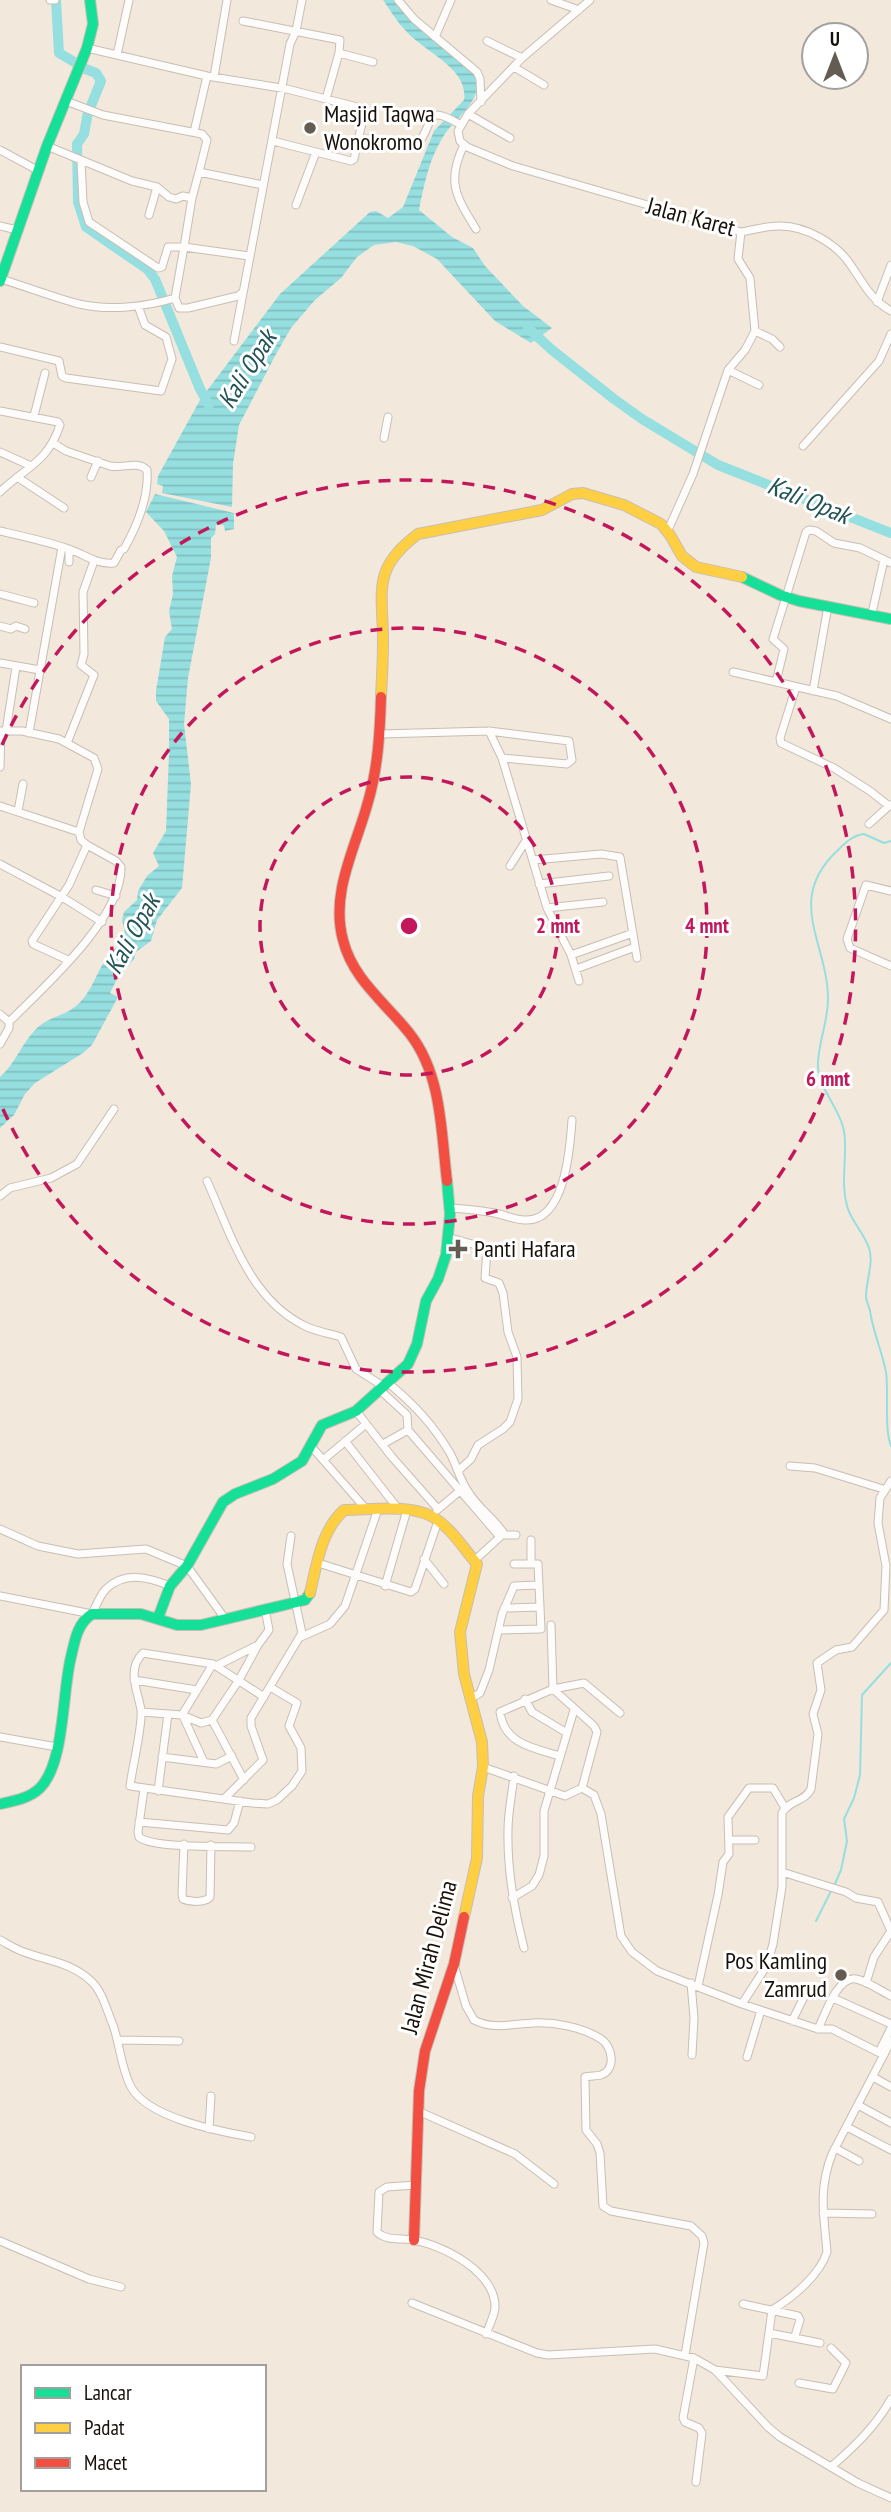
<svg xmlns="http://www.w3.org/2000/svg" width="891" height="2512" font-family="'PT Sans Narrow',sans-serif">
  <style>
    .water { fill: url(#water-rules) }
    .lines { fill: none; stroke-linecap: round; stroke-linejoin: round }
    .stream { stroke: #96dfe0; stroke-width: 2 }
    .river { stroke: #96dfe0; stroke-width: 10 }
    .street-casing { stroke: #c7beb5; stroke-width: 9 }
    .fast-casing { stroke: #c7beb5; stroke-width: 12 }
    .slow-casing { stroke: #c7beb5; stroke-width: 12 }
    .jam-casing { stroke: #c7beb5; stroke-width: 12 }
    .street { stroke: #fdfcfa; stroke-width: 7 }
    .fast { stroke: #16e098; stroke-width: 10 }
    .slow { stroke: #ffcf43; stroke-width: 10 }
    .jam { stroke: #f24e42; stroke-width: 10 }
    .ring { fill: none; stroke: #c2185b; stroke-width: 3.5; stroke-dasharray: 12 9 }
    .poi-dot { fill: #645c53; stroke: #fff; stroke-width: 2.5 }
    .labels { text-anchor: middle; stroke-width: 6; stroke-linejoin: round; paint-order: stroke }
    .poi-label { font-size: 24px; fill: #171109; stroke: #fff; text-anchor: start }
    .street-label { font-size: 24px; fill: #171109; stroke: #fff }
    .water-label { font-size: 26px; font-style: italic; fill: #235356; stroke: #fff }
    .centre { fill: #c2185b; stroke: #fff; stroke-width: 3.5 }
    .ring-label { font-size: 21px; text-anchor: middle; font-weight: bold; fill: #c2185b; stroke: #fff; stroke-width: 6; stroke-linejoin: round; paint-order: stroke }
  </style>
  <defs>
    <pattern id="water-rules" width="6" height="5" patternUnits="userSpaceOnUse" patternTransform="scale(1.75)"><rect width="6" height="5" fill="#96dfe0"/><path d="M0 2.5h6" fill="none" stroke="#81bebf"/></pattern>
  </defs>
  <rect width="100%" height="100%" fill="#f3e8dc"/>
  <path class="water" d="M383,0H399L477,77C481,104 456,116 443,137C429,159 424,185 419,210L452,237L473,248L485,266L523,306L552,328L531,343L495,321L437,259L413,246L396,242L374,245L357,257L341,278L315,300L291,328L276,354L239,425L233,464L232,507L162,493L163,486L157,484L158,476L200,400L280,294L370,212L376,211L388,218L403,207L434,131L464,100C469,68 424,52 406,31C397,22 390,10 383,0Z
    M155,494L234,513V529L225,531L224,525H216L215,534L211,538V558L188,678L184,724L191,784L182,888L157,920L151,941L136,952L134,959L117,979L110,993L118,997L92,1045L83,1053L35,1083L25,1094L14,1115L0,1128V1077C15,1064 21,1045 35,1030C47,1017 63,1017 76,1006C92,993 96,972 108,956C114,948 120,947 126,937L122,920L124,912L137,900L138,891L147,876L159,866L153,853L166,831L169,753V719L156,701V691L165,637L172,629L169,611L173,594L172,576L177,557L164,531L146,512Z"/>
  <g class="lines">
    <path class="stream" d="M891,841L884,843L864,834C853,835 845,843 838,850C784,900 828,943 828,999C828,1021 819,1041 818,1062C816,1087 840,1107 844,1131C848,1155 840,1181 847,1206C851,1221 864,1233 869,1248C874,1263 866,1281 866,1296C866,1301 869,1306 870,1311C873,1332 882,1351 886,1372C889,1393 884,1429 891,1446
      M834,1886L841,1870L847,1841L844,1819L854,1798L860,1775L862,1695L891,1663
      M816,1921L831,1891"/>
    <path class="river" d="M56,0L59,53L76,63
      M83,68L96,73L101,81L90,108
      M88,112L84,134L77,144L78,202L86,227L147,269L155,279L200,389L209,405
      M528,328L552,350L614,399L642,419L718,465L891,533"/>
    <g class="street-casing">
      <path id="street" d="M50,0H55
        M398,0L414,19L477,72L480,79L481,102
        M551,0L579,10
        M590,0L522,58L468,114L458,131L460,141L467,147L513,166L741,232C753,230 766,226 778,226C805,225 838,244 852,267C864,284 871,300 891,311
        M243,21L340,40L339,53L326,99
        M435,37L451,0
        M487,41L522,58
        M87,48L207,76L287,89L365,109L354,159L351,161L273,141
        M339,53L373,62
        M117,55L129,0
        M514,67L544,85
        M214,77L227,0
        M66,101L103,115L202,134L207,140L199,172L263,185
        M468,114L510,138
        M194,132L207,76
        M359,138L417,145C436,123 422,102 461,125
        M464,145C446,181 456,197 476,229
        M47,146L132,181L157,187L169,197L176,199L183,196L192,198
        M0,150L39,171
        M81,161L83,202L89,222L158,268L162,267L168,247H184L192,198L199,172
        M296,205L316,152
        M149,215L157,187
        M0,226L17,230
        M1,279C27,287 53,297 79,304C109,311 145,307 175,298
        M243,292L238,296L188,308H179L175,298L184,247L249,256
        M877,302L891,265
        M755,331L772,339L780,347
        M234,341L290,44L296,31L302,0
        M0,347L59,361L62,376L66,378L161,391L172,359L166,337L145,325L138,306
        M728,370L759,385
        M0,411L58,422L60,425C48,462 26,467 0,492
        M34,416L45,373
        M384,438L388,417
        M803,446L879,361L891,334
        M0,452L31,466
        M17,477L64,508
        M91,477L98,461
        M668,530L693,474L728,370L745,350L755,331L750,278L738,259L741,232
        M0,531C22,536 45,541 66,548C83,553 96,565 114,563L121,550L124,549C137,526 149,497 147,470C137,460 123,469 110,466L66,451L53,443
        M69,562V549
        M891,563L860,548L834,543L816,531L809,530L806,532L773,639L784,649L776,682L837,696L891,719
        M0,594L34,603
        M872,613L884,560
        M0,626L11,629L16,626L25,629
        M0,663L40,670
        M733,672L776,682
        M796,687L780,738L781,743L834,768L870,791L889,806
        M813,691L828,606
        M0,731H22L59,739L94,758L98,769L79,832L81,840L87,845L69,885L32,941L33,944L68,960
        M6,731L16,667
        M489,731L502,758L547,908L571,955L579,981
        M29,733L62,547
        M380,734L489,731L569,741L572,760L567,764L502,758
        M67,743L94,675L81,665L84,654L83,592L94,561
        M0,767L1,731
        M0,806L79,832
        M18,811L23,784
        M869,824L890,805
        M533,860L601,854L620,857L637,958
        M0,864L62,897L102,922
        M510,866L527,839
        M539,884L609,876
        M96,890L116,896
        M891,891L866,885L847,939L850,948L891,966
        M547,908L603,902
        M571,955L633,933
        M576,969L635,947
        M0,1014L9,1022V1028L0,1044
        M9,1022C44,987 123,917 121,867L116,861L87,845
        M207,1181C231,1234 249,1299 305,1326C317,1332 329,1333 341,1337L356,1369L383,1386
        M0,1196L10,1188L51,1178L77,1164L114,1109
        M449,1208C466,1209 482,1210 499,1214C507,1216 516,1220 525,1220C565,1222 570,1149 572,1120
        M447,1237L483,1247L487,1250L485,1278L499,1283L503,1293L508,1332L517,1357L518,1399L510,1422L503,1429L478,1445L471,1459L459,1470
        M388,1383C412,1402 434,1426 450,1453C457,1466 460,1481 469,1493C479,1509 495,1519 505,1535H516
        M380,1390L407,1415L408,1430L500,1537L475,1560
        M356,1411L392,1457L438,1509
        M345,1441L399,1510
        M383,1444L408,1430
        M310,1445L366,1509
        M323,1460L366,1424
        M790,1466L815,1468L883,1489
        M437,1510L461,1490
        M0,1529L38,1546L78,1554L146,1549L187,1566L226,1620
        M531,1540V1564
        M424,1559L444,1584
        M318,1563L411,1592L415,1589L438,1521
        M385,1586L407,1510
        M0,1596L92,1614C96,1606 100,1595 106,1589C125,1571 148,1577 170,1586
        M504,1608L540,1607
        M499,1630L541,1629L538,1564H514
        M301,1637L330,1624L345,1606L378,1509
        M216,1666L258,1645L269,1630L265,1609
        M134,1680L197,1690
        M264,1697L213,1664L143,1653C126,1669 138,1692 141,1710C143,1724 132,1769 130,1786L252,1803L268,1804L277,1800L292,1786L302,1771L301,1748L289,1726L297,1703L270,1687
        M470,1699L480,1693L489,1670L502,1614L514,1586L538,1585
        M525,1699L532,1712L567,1733
        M141,1712L182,1715L201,1723L212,1720L239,1680L258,1645
        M182,1715L213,1664
        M183,1716L204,1762
        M212,1720L244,1780
        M0,1737L57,1747
        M560,1756C533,1748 504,1744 500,1712L553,1689L584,1683L620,1713
        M162,1757L216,1764L232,1756
        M483,1767L565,1796L582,1788L597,1732L594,1726L553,1689L551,1625
        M514,1776C512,1794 508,1812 508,1830C507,1870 514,1909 524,1948
        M582,1788L594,1795L601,1814L621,1936L632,1952L657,1971L742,2004L818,2029H832L884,2055
        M144,1789L138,1832L139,1837C153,1849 229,1846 251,1847
        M158,1791L168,1714
        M225,1798L263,1760L251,1726V1718L302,1633L287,1564L291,1536
        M139,1822L228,1830L234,1823L240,1801
        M729,1840H755
        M184,1844L182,1894L183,1899C190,1902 205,1903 210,1897L211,1845
        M782,1872L846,1892L856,1898L878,1902L891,1931L874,1957L866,1983
        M512,1898L532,1886L539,1875L544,1856V1811L574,1710
        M0,1940C8,1944 15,1949 24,1952C48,1961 73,1963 92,1982C103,1993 107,2011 113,2025C120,2045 121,2068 131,2087C148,2118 218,2131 251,2137
        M454,1965L466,2006L474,2020C493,2030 512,2024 533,2023C555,2022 582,2027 601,2039C612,2046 617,2069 601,2075C597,2076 590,2076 585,2077L586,2130L597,2144L600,2153L603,2206L611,2211L691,2226L702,2236L704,2243L685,2355
        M691,1983L694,2018L692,2055
        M698,1986L718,1895L723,1862L729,1854L728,1817L749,1788H773L785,1808
        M833,1998L891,2024
        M742,2004L767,1965L773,1944L782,1887V1813C789,1800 805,1802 811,1789L818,1734L813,1714L821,1690L817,1663L836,1650L852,1647L884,1610L886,1566L878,1523L880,1498L891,1481
        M792,2021L806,1993
        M818,2029C825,2015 837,1976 856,1979C867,1981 881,1991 891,1996
        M119,2040L179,2041
        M879,2052L891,2028
        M747,2057L761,2010
        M873,2077L891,2087
        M858,2105L891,2123
        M418,2111L515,2154L554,2184
        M847,2127L891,2150
        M209,2129L211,2096
        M835,2148L859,2161
        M416,2185L387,2187L379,2192L377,2232C386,2241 401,2238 413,2240C443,2245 496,2272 495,2308C494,2317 489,2326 486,2334
        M823,2213L872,2214
        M0,2241L89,2279L121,2287
        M412,2303L537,2353L548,2355L655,2349L694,2358L715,2370L768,2427L780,2437L858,2483L891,2498
        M743,2304L798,2316L800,2320L795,2336
        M769,2333L820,2343
        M694,2358L683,2418L685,2422L699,2428L702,2433L696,2482
        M715,2370L763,2376L772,2310C792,2298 820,2275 827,2252C824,2216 818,2190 832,2154L891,2041
        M799,2383L833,2389L846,2363L831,2348
        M832,2466C855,2446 876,2426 891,2399"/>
    </g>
    <g class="fast-casing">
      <path id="fast" d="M0,281L47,146L87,48L93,24L90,0
        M742,577L780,595L799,601L891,619
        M158,1618L170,1586L187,1566L223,1502L235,1494L273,1479L302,1461L322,1425L356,1411L408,1364L417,1344L426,1301L438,1279L446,1255L450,1214L447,1181
        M0,1804C14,1801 30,1798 40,1788C65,1763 62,1692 71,1657C75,1640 77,1624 92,1614H141L177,1625H201L305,1600L310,1593"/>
    </g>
    <g class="slow-casing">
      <path id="slow" d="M381,697C382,678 383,660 383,642C383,591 371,569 418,534L542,510L572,494L583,493L624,505L661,524L670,535L682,556L696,567L742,577
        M310,1593C317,1564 321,1531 344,1510C370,1510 407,1504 431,1516C450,1526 464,1549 477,1564L460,1632L464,1674L482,1742L483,1767L478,1796L477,1858L464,1917"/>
    </g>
    <g class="jam-casing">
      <path id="jam" d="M381,697C380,731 378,768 368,802C356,847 330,892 343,940C353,980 386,1003 410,1034C442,1075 441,1132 447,1181
        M414,2240L419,2091L425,2051L454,1964L464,1917"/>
    </g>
    <use href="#street" class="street"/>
    <use href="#fast" class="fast"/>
    <use href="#slow" class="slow"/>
    <use href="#jam" class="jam"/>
  </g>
  <g class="ring">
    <circle cx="409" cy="926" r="149"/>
    <circle cx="409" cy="926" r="298"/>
    <path d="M2 745A446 446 0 1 1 2 1107"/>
  </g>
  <g class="poi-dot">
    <circle cx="310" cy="128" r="7"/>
    <path d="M454.5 1238.5h7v7h7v7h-7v7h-7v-7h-7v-7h7z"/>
    <circle cx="841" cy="1975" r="7"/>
  </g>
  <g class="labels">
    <g class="poi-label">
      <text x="324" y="122">Masjid Taqwa<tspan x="324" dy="28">Wonokromo</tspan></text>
      <text x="474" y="1257">Panti Hafara</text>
      <text x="827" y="1969" text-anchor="end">Pos Kamling<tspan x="827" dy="28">Zamrud</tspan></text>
    </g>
    <g class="street-label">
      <text transform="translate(691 217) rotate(15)" y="8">Jalan Karet</text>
      <text transform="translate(429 1957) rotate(-75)" y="8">Jalan Mirah Delima</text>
    </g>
    <g class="water-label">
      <text transform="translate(247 369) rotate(-58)" y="9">Kali Opak</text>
      <text transform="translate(809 500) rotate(22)" y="9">Kali Opak</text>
      <text transform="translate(132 934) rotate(-61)" y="9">Kali Opak</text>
    </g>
  </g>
  <circle cx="409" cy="926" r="10" class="centre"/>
  <g class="ring-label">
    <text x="558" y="933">2 mnt</text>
    <text x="707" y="933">4 mnt</text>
    <text x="828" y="1086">6 mnt</text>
  </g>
  <rect x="21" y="2365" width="245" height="126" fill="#ffffff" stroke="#a2a09d" stroke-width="2"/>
  <rect x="35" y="2388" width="35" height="10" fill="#16e098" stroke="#a2a09d" stroke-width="2"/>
  <text x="84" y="2400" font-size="21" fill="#171109">Lancar</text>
  <rect x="35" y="2423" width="35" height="10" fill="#ffcf43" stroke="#a2a09d" stroke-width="2"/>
  <text x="84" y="2435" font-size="21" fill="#171109">Padat</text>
  <rect x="35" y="2458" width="35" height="10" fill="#f24e42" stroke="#a2a09d" stroke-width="2"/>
  <text x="84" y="2470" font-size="21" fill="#171109">Macet</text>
  <g transform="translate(835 56)"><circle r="33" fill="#ffffff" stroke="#a2a09d" stroke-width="2"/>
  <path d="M0-5L12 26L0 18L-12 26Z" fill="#645c53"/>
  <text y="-10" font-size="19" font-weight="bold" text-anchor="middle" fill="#171109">U</text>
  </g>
</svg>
